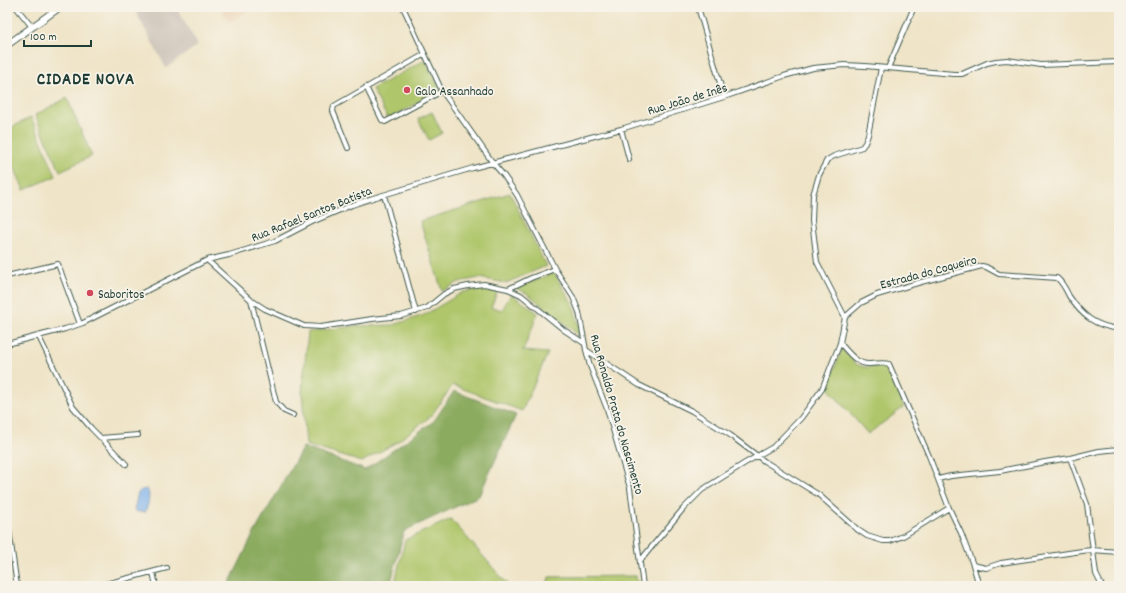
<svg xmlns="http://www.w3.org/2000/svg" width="1126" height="593" font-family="Dekko,sans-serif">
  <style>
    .built { fill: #edd7ba }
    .industrial { fill: #ccc2b8 }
    .green { fill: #afc66b; stroke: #678250 }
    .forest { fill: #8bab5f; stroke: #55744a }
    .water { fill: #7fb2ec; stroke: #4f7890 }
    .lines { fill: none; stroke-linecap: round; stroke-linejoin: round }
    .street-casing { stroke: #3e564a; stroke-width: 6 }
    .secondary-casing { stroke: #3e564a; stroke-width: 8 }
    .street { stroke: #fff; stroke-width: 4 }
    .secondary { stroke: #fff; stroke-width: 6 }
    .poi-dot { fill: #d1495b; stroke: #f7f3e8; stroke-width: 1.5 }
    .labels { text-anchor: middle; stroke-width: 3.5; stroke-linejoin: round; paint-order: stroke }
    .poi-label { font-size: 13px; fill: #1f3d34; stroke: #f7f3e8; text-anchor: start }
    .street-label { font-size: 13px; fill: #1f3d34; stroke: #f7f3e8 }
    .district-label { font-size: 17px; font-weight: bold; letter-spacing: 1px; fill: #1f3d34; stroke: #f7f3e8 }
  </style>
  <rect width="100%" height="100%" fill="#f7f3e8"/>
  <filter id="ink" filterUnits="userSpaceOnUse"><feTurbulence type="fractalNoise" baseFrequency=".025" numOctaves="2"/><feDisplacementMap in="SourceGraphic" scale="8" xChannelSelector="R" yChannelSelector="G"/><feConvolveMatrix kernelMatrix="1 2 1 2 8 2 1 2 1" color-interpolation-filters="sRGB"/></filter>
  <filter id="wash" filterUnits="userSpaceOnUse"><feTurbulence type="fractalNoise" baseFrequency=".012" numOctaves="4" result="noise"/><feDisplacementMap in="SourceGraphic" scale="16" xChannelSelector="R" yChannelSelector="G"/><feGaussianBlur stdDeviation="0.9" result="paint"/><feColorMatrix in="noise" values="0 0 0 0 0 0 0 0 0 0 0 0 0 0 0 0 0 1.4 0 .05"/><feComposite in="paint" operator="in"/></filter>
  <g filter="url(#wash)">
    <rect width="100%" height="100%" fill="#efe4c7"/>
    <path class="built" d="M220,7H253L229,23Z"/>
    <path class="industrial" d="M133,7H176L198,45L166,68Z"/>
    <path class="green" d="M425,60L441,91L388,119L372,89Z
      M67,98L92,156L60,171L35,115Z
      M432,112L442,133L429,140L418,119Z
      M31,117L56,176L24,190L7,151V130Z
      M510,193L546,266L506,283L479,278L459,282L442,291L420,221Z
      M554,273L573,304L578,323L580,336L528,294L516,288Z
      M486,288L498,290L491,307L502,310L511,294L538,313L523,351L548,353L522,411L453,385L431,416L397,442L362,462L306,445L302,392L308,332L355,326L393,325L424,315L463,292Z
      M842,349L856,364L864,367H887L904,407L868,434L827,387Z
      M451,519L508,585L507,586H394L405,540Z
      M636,576L638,586H547L549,577Z"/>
    <path class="forest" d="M454,391L516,415L479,496L404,531L390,586H228L253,535L303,447L365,470L434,421Z"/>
    <path class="water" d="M147,489C151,495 148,506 145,512H138L134,510L138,493L141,490Z"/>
  </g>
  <g filter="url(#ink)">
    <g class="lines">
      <g class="street-casing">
        <path id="street" d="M16,7L32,27
          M403,7L442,91L493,163L504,176L517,195L555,269L573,297L579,312L586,350L590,366L607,409L630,488L643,586
          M698,7L724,97
          M888,68L914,7
          M366,87L382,120L385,122L442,91
          M621,129L629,159
          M348,148L333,111L334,106L425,54
          M384,195L416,312
          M207,260L251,300L265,309L304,326L321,327L372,319L401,316L427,308L444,294L454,289L468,286L484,284L508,289L521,295L564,330L584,343
          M7,276L58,264L80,324
          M508,289L531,278L555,269
          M251,300L276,402L284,411L293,415
          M845,317L861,303L877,295L921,282L982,266L986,267L999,274L1057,278C1063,283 1066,290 1069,296C1082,316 1095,326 1119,329
          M39,337L73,407L91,428L126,464
          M840,343C848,352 857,365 870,364C876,364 883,362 889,364L929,456L949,508
          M7,344L65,329L83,323L207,260L229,255L275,241L312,222L352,205L373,198L473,168L621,129L724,97L784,76L813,68L844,65L865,66L954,74H962L987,63L996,61L1007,60L1041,65L1119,62
          M586,350L639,385L692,411L730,435L764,461L819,495L858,530L867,536L883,541H890L903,536L949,508L961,533L973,565L979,586
          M101,438L138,435
          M1070,458L1087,504L1096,574L1102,586
          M938,479L951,476L1000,471L1045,462L1070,458L1099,451L1119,449
          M7,516L17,586
          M640,561L683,509L702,490L745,463L773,447L801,418L822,389L840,343L845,317L817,262L812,221L813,195L819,175L827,160L834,156L862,147L865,143L868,135L881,68
          M973,565L986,568L1001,563L1082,551L1092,550L1119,552
          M153,572L156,586
          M98,586L167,568"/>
      </g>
      <g class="secondary-casing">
        <path id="secondary" d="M7,45L60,7"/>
      </g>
      <use href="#street" class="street"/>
      <use href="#secondary" class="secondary"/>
    </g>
  </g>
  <g class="poi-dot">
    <circle cx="407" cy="90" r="4"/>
    <circle cx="90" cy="293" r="4"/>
  </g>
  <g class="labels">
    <g class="poi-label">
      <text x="415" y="95">Galo Assanhado</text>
      <text x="98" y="298">Saboritos</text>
    </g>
    <g class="street-label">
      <text transform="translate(687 98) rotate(-17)" y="5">Rua João de Inês</text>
      <text transform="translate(311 213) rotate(-22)" y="5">Rua Rafael Santos Batista</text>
      <text transform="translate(928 271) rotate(-15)" y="5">Estrada do Coqueiro</text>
      <text transform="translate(618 414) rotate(74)" y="5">Rua Ronaldo Prata do Nascimento</text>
    </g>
    <g class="district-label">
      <text x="86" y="84">CIDADE NOVA</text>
    </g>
  </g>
  <rect width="1126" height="593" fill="none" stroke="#f7f3e8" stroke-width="24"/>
  <path d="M24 40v6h67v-6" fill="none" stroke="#1f3d34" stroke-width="2"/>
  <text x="30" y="40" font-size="12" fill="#1f3d34" stroke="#f7f3e8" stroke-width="3" paint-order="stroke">100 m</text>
</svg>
